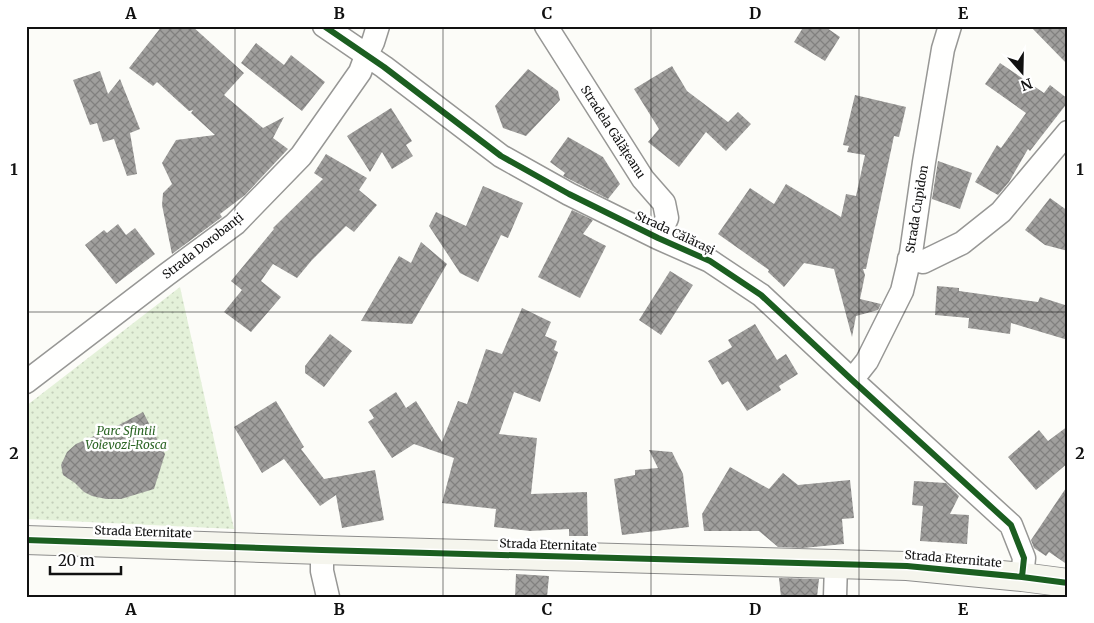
<svg xmlns="http://www.w3.org/2000/svg" width="1094" height="623" font-family="Merriweather,serif">
  <style>
    .park { fill: url(#park-dots) }
    .building { fill: url(#building-cross-hatch) }
    .lines { fill: none; stroke-linecap: round; stroke-linejoin: round }
    .street-casing { stroke: #979795; stroke-width: 25 }
    .secondary-casing { stroke: #8d8d8c; stroke-width: 30 }
    .street { stroke: #fffffe; stroke-width: 22 }
    .secondary { stroke: #f5f5ed; stroke-width: 28 }
    .cycleway-casing { stroke: #fff; stroke-width: 9 }
    .cycleway { stroke: #1b5e20; stroke-width: 6 }
    .grid { fill: none; stroke: #111; stroke-width: 1; stroke-opacity: 0.55 }
    .labels { text-anchor: middle; stroke-width: 5; stroke-linejoin: round; paint-order: stroke }
    .street-label { font-size: 12px; fill: #111; stroke: #fff }
    .park-label { font-size: 12px; font-style: italic; fill: #2c6525; stroke: #fff }
    .neatline { fill: none; stroke: #111; stroke-width: 2 }
    .grid-label { font-size: 16px; text-anchor: middle; font-weight: bold; fill: #111 }
  </style>
  <defs>
    <pattern id="park-dots" width="8" height="8" patternUnits="userSpaceOnUse" patternTransform="scale(1.25)"><rect width="8" height="8" fill="#e4f1d9"/><path d="M2 2h.1M6 6h.1" fill="none" stroke="#c3ceb9" stroke-width="1.8" stroke-linecap="round"/></pattern>
    <pattern id="building-cross-hatch" width="8" height="8" patternUnits="userSpaceOnUse" patternTransform="scale(1.25)"><rect width="8" height="8" fill="#a09f9d"/><path d="M0 0l8 8M0 8l8-8" fill="none" stroke="#81807f"/></pattern>
  </defs>
  <rect width="100%" height="100%" fill="#fcfcf8"/>
  <path class="park" d="M180,287L234,529L26,519V406Z"/>
  <path class="building" d="M162,26H192L244,73L224,95L263,128L284,117L273,138L288,149L245,195L220,214L222,217L172,254L162,205L163,193L172,184L162,163L176,140L215,135L191,113L193,110L189,111L157,82L153,86L129,68Z
    M804,26H824L840,37L825,61L794,42Z
    M1030,26H1068V65Z
    M256,43L284,65L291,55L325,82L302,111L241,63Z
    M1000,63L1044,93L1050,85L1068,99V102L1030,151L1028,149L1009,182L998,195L975,182L997,145L1001,148L1026,113L985,84Z
    M672,66L687,91L728,122L738,112L751,124L726,151L706,132L679,167L648,142L659,129L634,89Z
    M528,69L558,91L560,100L526,136L503,128L495,106Z
    M100,71L108,94L120,79L140,129L130,133L137,174L127,176L114,139L103,142L97,123L90,125L73,80Z
    M855,95L906,107L899,137L894,136L866,269H863L865,275L860,299L881,304L878,310L856,316L852,337L834,269L804,263L784,287L768,272L769,270L718,234L750,188L774,204L786,184L841,217L846,194L856,196L865,155L847,152L849,146L843,145Z
    M391,108L412,141L406,145L413,156L392,169L382,152L370,172L347,136Z
    M568,137L603,157L620,184L608,199L563,176L565,173L550,162Z
    M326,154L367,178L359,190L377,205L354,232L346,226L312,260L297,278L273,264L261,281L281,297L251,332L224,312L242,290L231,281L274,229L273,228L323,179L314,173Z
    M938,161L972,173L960,209L932,199Z
    M483,186L523,203L508,238L501,235L478,282L460,273L429,226L436,212L466,226Z
    M1050,198L1068,211V251L1045,245L1025,230Z
    M572,210L593,220L583,234L606,246L580,298L538,277Z
    M118,224L126,235L135,228L155,254L116,284L85,245L104,230L107,233Z
    M421,242L447,264L412,324L361,321L399,256L411,263Z
    M670,271L693,285L661,335L639,320Z
    M937,286L959,288V291L1038,302L1040,297L1068,306V340L1011,323L1010,334L968,328L969,318L935,315Z
    M522,308L551,322L545,336L557,341L554,350L558,352L540,402L514,392L499,434L537,438L531,494L587,492L588,536H569V529L530,531L494,527L496,509L442,503L454,458L414,444L392,458L368,422L374,418L369,410L396,392L406,408L416,401L442,442L458,401L467,404L486,349L502,354Z
    M755,324L777,360L786,354L798,374L779,386L781,390L747,411L728,381L722,385L708,361L732,347L728,340Z
    M330,334L352,351L324,387L305,373V366Z
    M276,401L304,447L301,449L324,479L375,470L384,520L342,528L336,495L320,506L284,459L262,473L234,427Z
    M143,412L165,454L154,489L121,499H106L92,496L84,492L75,483L63,475L61,465L67,452L76,444L119,425Z
    M1068,426V463L1036,490L1008,457L1039,430L1048,441Z
    M649,450L672,452L683,474L689,527L622,535L614,479L635,475V470L658,468Z
    M730,467L769,489L783,473L798,485L850,480L854,518L842,519L844,544L803,548L778,547L759,531H704L702,514Z
    M914,481L946,483L959,496L950,514L969,515L967,544L920,541L923,506L912,505Z
    M1068,485V565L1049,552L1046,556L1034,548L1031,540Z
    M516,574L549,576L547,597H515Z
    M779,578L819,579L817,597H781Z"/>
  <g class="lines">
    <g class="street-casing">
      <path id="street" d="M324,26L384,67L501,156L569,194L658,238L710,261L761,295L852,380L1011,525L1024,558L1022,577
        M546,26L643,179L664,203L667,218L658,238
        M909,259L923,262L962,243L1001,212L1068,132
        M852,380L867,361L902,291L911,253L924,162L943,49L950,26
        M26,382L166,275L235,224L301,156L360,72L366,56L373,42L378,26
        M322,550V571L328,597
        M835,597L836,564"/>
    </g>
    <g class="secondary-casing">
      <path id="secondary" d="M26,540L322,550L907,566L1022,577L1068,583"/>
    </g>
    <use href="#street" class="street"/>
    <use href="#secondary" class="secondary"/>
    <g class="cycleway-casing">
      <path id="cycleway" d="M324,26L384,67L501,156L569,194L658,238L710,261L761,295L852,380L1011,525L1024,558L1022,577
        M26,540L322,550L907,566L1022,577L1068,583"/>
    </g>
    <use href="#cycleway" class="cycleway"/>
  </g>
  <path class="grid" d="M235,26V597M443,26V597M651,26V597M859,26V597M26,312H1068"/>
  <g class="labels">
    <g class="street-label">
      <text transform="translate(613 132) rotate(57)" y="4">Stradela Gălățeanu</text>
      <text transform="translate(917 209) rotate(-81)" y="4">Strada Cupidon</text>
      <text transform="translate(675 233) rotate(25)" y="4">Strada Călărași</text>
      <text transform="translate(203 246) rotate(-38)" y="4">Strada Dorobanți</text>
      <text transform="translate(143 532) rotate(2)" y="4">Strada Eternitate</text>
      <text transform="translate(548 545) rotate(2)" y="4">Strada Eternitate</text>
      <text transform="translate(953 559) rotate(5)" y="4">Strada Eternitate</text>
    </g>
    <g class="park-label">
      <text x="126" y="435">Parc Sfintii<tspan x="126" dy="14">Voievozi-Rosca</tspan></text>
    </g>
  </g>
  <rect width="1094" height="623" fill="none" stroke="#ffffff" stroke-width="55"/>
  <g transform="translate(1022 72) rotate(160)" stroke="#ffffff" stroke-width="4" paint-order="stroke">
  <path d="M0-4L9 19L0 12L-9 19Z" fill="#111111"/>
  <text y="-8" font-size="14" font-weight="bold" text-anchor="middle" fill="#111111">N</text>
  </g>
  <path d="M50 566v8h71v-8" fill="none" stroke="#111111" stroke-width="2.5"/>
  <text x="58" y="566" font-size="15" fill="#111111" stroke="#ffffff" stroke-width="4" paint-order="stroke">20 m</text>
  <rect x="28" y="28" width="1038" height="568" class="neatline"/>
  <g class="grid-label">
    <text x="131" y="19">A</text>
    <text x="339" y="19">B</text>
    <text x="547" y="19">C</text>
    <text x="755" y="19">D</text>
    <text x="963" y="19">E</text>
    <text x="14" y="175">1</text>
    <text x="1080" y="175">1</text>
    <text x="14" y="459">2</text>
    <text x="1080" y="459">2</text>
    <text x="131" y="615">A</text>
    <text x="339" y="615">B</text>
    <text x="547" y="615">C</text>
    <text x="755" y="615">D</text>
    <text x="963" y="615">E</text>
  </g>
</svg>
